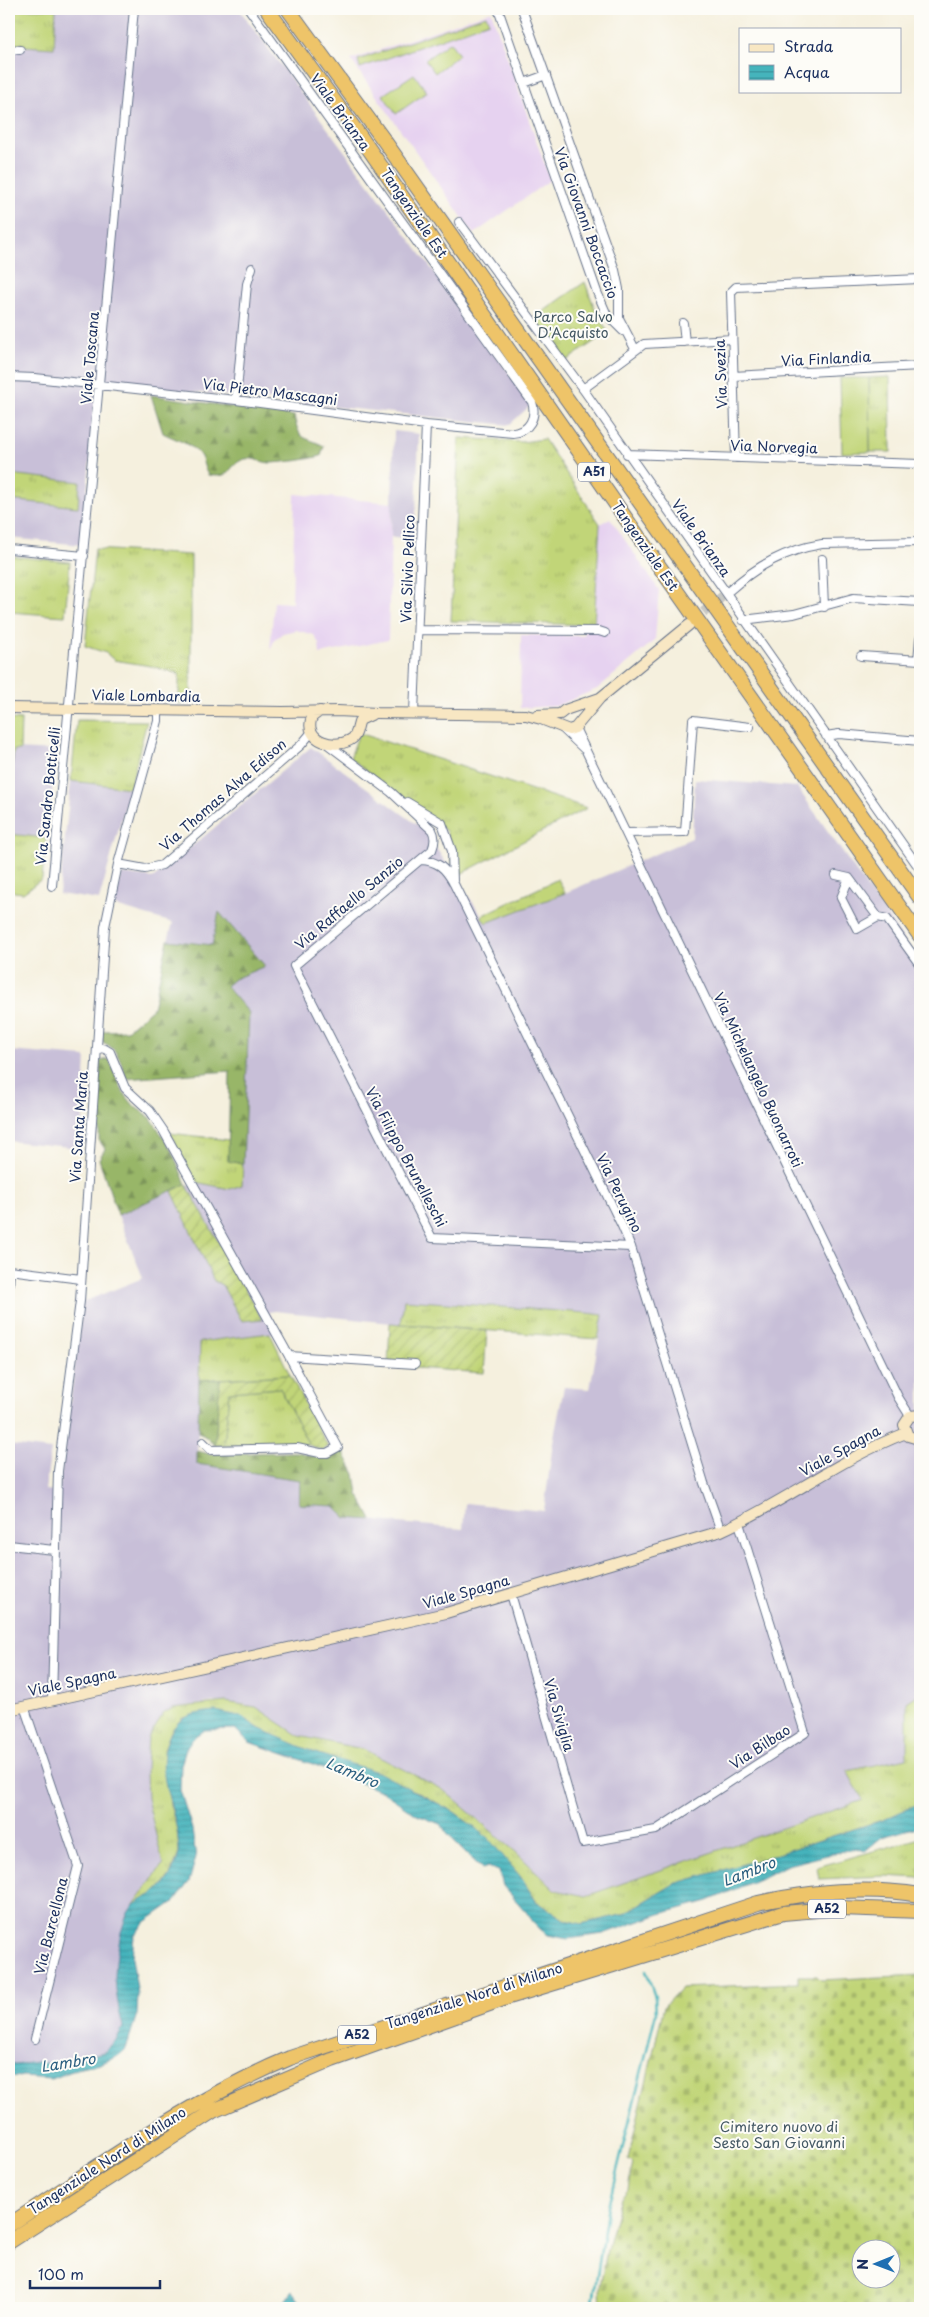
<svg xmlns="http://www.w3.org/2000/svg" width="929" height="2317" font-family="'Playpen Sans',sans-serif">
  <style>
    .built { fill: #e6d2f0 }
    .industrial { fill: #c8bfd8; fill-rule: evenodd }
    .grass { fill: url(#grass-tufts); stroke: #6e826b }
    .forest { fill: url(#forest-firs); stroke: #5a7263 }
    .cemetery { fill: url(#cemetery-stones); stroke: #6e826b; fill-rule: evenodd }
    .garden { fill: url(#garden-furrows); stroke: #6e826b }
    .pitch { fill: #c1d578; stroke: #6e826b }
    .water { fill: url(#water-rules); stroke: #30728d }
    .lines { fill: none; stroke-linecap: round; stroke-linejoin: round }
    .stream { stroke: #45b4bc; stroke-width: 2.5 }
    .secondary-tunnel { stroke: #c9c9c4; stroke-width: 10; stroke-dasharray: 10 5; stroke-linecap: butt }
    .street-casing { stroke: #67738b; stroke-width: 10 }
    .secondary-casing { stroke: #67738b; stroke-width: 12 }
    .highway-casing { stroke: #67738b; stroke-width: 16 }
    .street { stroke: #fff; stroke-width: 8 }
    .secondary { stroke: #f8e7c3; stroke-width: 10 }
    .highway { stroke: #eec469; stroke-width: 14 }
    .labels { text-anchor: middle; stroke-width: 4; stroke-linejoin: round; paint-order: stroke }
    .shield { fill: #fdfcf7; stroke: #5f6c8c; stroke-width: 1 }
    .shield-label { font-size: 12px; font-weight: bold; fill: #1b2f5e }
    .street-label { font-size: 14px; fill: #1b2f5e; stroke: #fdfcf7 }
    .park-label { font-size: 14px; fill: #445864; stroke: #fdfcf7 }
    .water-label { font-size: 15px; font-style: italic; fill: #2a5e7f; stroke: #fdfcf7 }
  </style>
  <defs>
    <pattern id="grass-tufts" width="24" height="20" patternUnits="userSpaceOnUse" patternTransform="scale(1.25)"><rect width="24" height="20" fill="#c1d578"/><path d="M3 7l-1-3M5 7V3M7 7l1-3M15 17l-1-3M17 17v-4M19 17l1-3" fill="none" stroke="#a5b76a"/></pattern>
    <pattern id="forest-firs" width="22" height="20" patternUnits="userSpaceOnUse" patternTransform="scale(1.25)"><rect width="22" height="20" fill="#98b668"/><path d="M5 1l3.5 6h-7zM16 11l3.5 6h-7z" fill="#7b9459"/></pattern>
    <pattern id="cemetery-stones" width="16" height="16" patternUnits="userSpaceOnUse" patternTransform="scale(1.25)"><rect width="16" height="16" fill="#c1d578"/><path d="M2 7V4a2 2 0 0 1 4 0v3zM10 15v-3a2 2 0 0 1 4 0v3z" fill="#a5b76a"/></pattern>
    <pattern id="garden-furrows" width="10" height="10" patternUnits="userSpaceOnUse" patternTransform="scale(1.25)"><rect width="10" height="10" fill="#c1d578"/><path d="M-1 1l2-2M0 10L10 0M9 11l2-2" fill="none" stroke="#a5b76a"/></pattern>
    <pattern id="water-rules" width="6" height="5" patternUnits="userSpaceOnUse" patternTransform="scale(1.25)"><rect width="6" height="5" fill="#45b4bc"/><path d="M0 2.5h6" fill="none" stroke="#39939c"/></pattern>
  </defs>
  <rect width="100%" height="100%" fill="#fdfcf7"/>
  <filter id="ink" filterUnits="userSpaceOnUse"><feTurbulence type="fractalNoise" baseFrequency=".02" numOctaves="2"/><feDisplacementMap in="SourceGraphic" scale="10" xChannelSelector="R" yChannelSelector="G"/><feConvolveMatrix kernelMatrix="1 2 1 2 8 2 1 2 1" color-interpolation-filters="sRGB"/></filter>
  <filter id="wash" filterUnits="userSpaceOnUse"><feTurbulence type="fractalNoise" baseFrequency=".0096" numOctaves="4" result="noise"/><feDisplacementMap in="SourceGraphic" scale="20" xChannelSelector="R" yChannelSelector="G"/><feGaussianBlur stdDeviation="1.12" result="paint"/><feColorMatrix in="noise" values="0 0 0 0 0 0 0 0 0 0 0 0 0 0 0 0 0 1.4 0 .05"/><feComposite in="paint" operator="in"/></filter>
  <g filter="url(#wash)">
    <rect width="100%" height="100%" fill="#f5f0de"/>
    <path class="built" d="M491,11L550,180L474,234L351,60Z
      M295,494L392,503L388,640L320,654L319,644L314,635L296,630L283,633L275,639L270,650L274,602L292,603Z
      M610,518L659,590L655,640L597,689L556,706L520,708L521,635L584,636L585,625H594L600,524Z"/>
    <path class="industrial" d="M9,9H239L532,404L509,425L97,382L82,545L9,538Z
      M394,431L419,434L415,538L391,537Z
      M311,747L423,829L486,922L565,893L692,838L695,779L797,787L920,963V1693L907,1702V1758L847,1771L864,1800L586,1896L555,1890L517,1853L442,1789L363,1749L299,1736L256,1707L243,1704L213,1702L173,1708L163,1714L148,1738L146,1770L147,1798L163,1864L124,1921L115,1977L118,2006L123,2027L116,2040L104,2052L53,2064L37,2062L15,2065L9,2064V1445L51,1450L45,1490L59,1491L83,1302L143,1278L118,1215L172,1191L214,1280L222,1285L242,1321L262,1319L187,1186L195,1182L230,1189L242,1185L249,1013L226,986L234,979L265,966L219,912L212,945L168,940L173,923L112,905L122,874L154,878ZM405,1300L603,1315L590,1389L564,1387L553,1442L544,1511L465,1503L463,1529L346,1518L334,1506L299,1504L300,1480L197,1464L200,1342L280,1332L269,1312L275,1311L401,1324Z
      M14,749L57,751L46,838L9,834V794Z
      M71,781L130,788L99,900L59,894Z
      M9,1051L86,1057L81,1148L9,1141Z"/>
    <path class="grass" d="M9,9H56L54,48L9,45Z
      M585,282L596,312L608,332L566,361L534,318Z
      M890,377L891,452H870L869,378Z
      M459,438L522,442L544,439L600,524L594,625L451,621Z
      M9,474L80,482L78,507L9,500Z
      M95,549L191,555V703H179V674L151,666L114,660L106,653L85,646Z
      M9,556L70,562L65,616L9,612Z
      M9,719L21,720L20,750H14L9,794Z
      M77,720L147,721L130,788L71,781Z
      M359,733L587,808L455,877L446,831L350,758Z
      M9,834L46,838L42,879L23,893L14,892L9,887Z
      M558,879L565,893L486,923L481,916Z
      M170,1133L229,1140L228,1161L243,1164L242,1185L230,1189L195,1182Z
      M404,1300L587,1313L603,1315L598,1339L401,1324Z
      M270,1333L290,1375L199,1380L200,1342Z
      M280,1388L309,1445L224,1446L229,1392Z
      M920,1693V1803L885,1819L765,1858L674,1884L622,1915L581,1924L565,1920L536,1901L520,1876L456,1813L421,1794L397,1784L378,1772L348,1765L294,1745L260,1729L240,1716L182,1718L171,1731L164,1749L170,1805L177,1829L179,1853L170,1875L158,1891L133,1906L163,1864L147,1798L146,1770L148,1738L163,1714L173,1708L226,1702L256,1707L299,1736L363,1749L442,1789L517,1853L555,1890L586,1896L863,1800L847,1771L907,1758V1702Z
      M920,1838V1878L885,1876L819,1879L817,1867Z"/>
    <path class="forest" d="M151,395L294,416C300,443 303,435 324,446L321,456C305,460 288,462 271,463C263,463 253,457 245,459C227,464 234,480 208,475C204,469 204,463 201,457C195,445 174,439 163,433Z
      M219,912L265,966L234,979L226,986L249,1013L243,1164L228,1161L230,1071L126,1079C122,1064 118,1048 102,1042L103,1031L127,1030L153,1008L168,940L212,945Z
      M109,1059L123,1092L135,1107L151,1118L171,1149L186,1184L118,1215L99,1159L105,1149L99,1140L100,1061Z
      M220,1379L215,1446L209,1439L198,1432L199,1380Z
      M342,1449L355,1474L358,1494L372,1520L346,1518L334,1506L299,1504L300,1480L197,1464V1451L210,1454L298,1452L321,1458L328,1457Z"/>
    <path class="cemetery" d="M920,1975V2308H601L600,2287L609,2241L621,2197L628,2189L633,2162L628,2159L664,2006L681,1988L798,1983V1976H817L821,1980ZM862,2250H892V2280H862Z"/>
    <path class="garden" d="M186,1184L187,1186L262,1319L242,1321L222,1285L214,1281L172,1191Z
      M390,1323L487,1331L484,1373L388,1366Z
      M290,1375L328,1447L322,1450L309,1445L280,1388L229,1392L224,1446H215L220,1379Z"/>
    <path class="pitch" d="M486,15L489,22L360,68L358,60Z
      M450,42L459,55L435,73L425,60Z
      M414,74L427,92L396,114L383,95Z
      M840,378H869L870,452L842,453Z"/>
    <path class="water" d="M216,1711L240,1716L260,1729L318,1754L378,1772L456,1813L488,1838L520,1876L536,1901L565,1920L581,1924L622,1915L674,1884L765,1858L885,1819L920,1803V1826L882,1837L865,1851L856,1848L787,1865L761,1878L708,1901L660,1914L603,1934L568,1939L548,1935L536,1926L527,1913L503,1886L499,1871L488,1867L482,1869L455,1842L440,1824L417,1815L383,1792L313,1764L249,1742L235,1729L204,1730L194,1737L186,1749L181,1765L180,1790L192,1829L196,1857L189,1882L174,1902L144,1923L134,1936L132,1958L138,1995L137,2014L126,2049L118,2056L100,2064L77,2069L52,2079L9,2076V2064L15,2065L37,2062L53,2064L104,2052L116,2040L123,2027C119,2011 116,1995 115,1979C115,1962 121,1917 133,1906C139,1900 149,1897 156,1892C167,1885 176,1866 179,1854C180,1849 178,1843 178,1839C175,1804 154,1774 168,1739C177,1715 194,1713 216,1711Z
      M292,2291L299,2300L298,2308H280Z"/>
    <g class="lines">
      <path class="stream" d="M592,2308L607,2211L656,2013L655,1997L646,1971"/>
    </g>
  </g>
  <g filter="url(#ink)">
    <g class="lines">
      <path class="secondary-tunnel" d="M692,622L730,590"/>
      <g class="street-casing">
        <path id="street" d="M308,9H310
          M498,9L597,292L607,315L623,331
          M522,9L615,270L619,289V318L635,349
          M9,49L20,50
          M524,83L546,75
          M459,222L583,389L920,869
          M683,323L685,342
          M733,376L920,366
          M9,377L35,378L236,400L426,425L513,433C529,432 537,417 532,402L249,9
          M583,389L644,344L732,339
          M236,400L247,284L252,268
          M627,454L920,464
          M736,458L731,292L736,287L920,279
          M9,549L84,556
          M822,559L824,607
          M730,590C757,566 785,550 822,544L920,542
          M743,620L794,614L853,598L920,602
          M419,630L599,631L605,633
          M861,656L920,660
          M918,660L920,638
          M414,713L426,425
          M575,728L898,1397L910,1416
          M563,729L584,749
          M826,736L839,734L920,741
          M326,743L391,792L432,830C436,837 435,843 432,850L294,966L432,1238L631,1247
          M407,802L442,823L452,851L453,882
          M626,833L685,832L693,720L750,727
          M421,860C438,861 445,868 453,882L622,1226L631,1247L704,1483L721,1531
          M118,864L145,869L162,865L301,745L311,733
          M836,875L849,878L878,917L887,919L920,965
          M849,878L841,898L857,929L878,917
          M52,886L134,9
          M97,1047L105,1049L110,1052L125,1088L150,1111L163,1130L289,1356L338,1447L327,1453H320L297,1448L211,1450L203,1442
          M9,1270L81,1279
          M9,1288L10,1270
          M289,1356L415,1364
          M9,1545L54,1550
          M511,1594L583,1843L656,1830L805,1733L739,1523
          M52,1701L58,1471L80,1301L105,927L118,864L158,721V710
          M24,1706L78,1866L35,2039"/>
      </g>
      <g class="secondary-casing">
        <path id="secondary" d="M916,9L920,11
          M9,708L283,712L338,711L377,713L526,715L541,719L569,730L575,728L600,698L689,625
          M320,711L312,717C302,741 337,751 353,738C358,733 357,726 360,720L371,715
          M537,715L560,714L565,710L600,698
          M920,1415L910,1416L904,1425L908,1436L915,1438L920,1437
          M9,1710L446,1613L721,1531C785,1502 841,1458 906,1433"/>
      </g>
      <g class="highway-casing">
        <path id="highway" d="M267,9L362,139L647,549L920,936
          M288,9L383,139L920,898
          M9,2225C100,2166 189,2100 290,2058L758,1903C812,1891 866,1886 920,1895
          M9,2242L213,2111L332,2060L512,1996L783,1913L841,1908L920,1911"/>
      </g>
      <use href="#street" class="street"/>
      <use href="#secondary" class="secondary"/>
      <use href="#highway" class="highway"/>
    </g>
  </g>
  <g class="labels">
    <g class="shield">
      <rect x="578" y="462.5" width="32" height="19" rx="4"/>
      <rect x="808" y="1899.5" width="38" height="19" rx="4"/>
      <rect x="338" y="2025.5" width="38" height="19" rx="4"/>
    </g>
    <g class="shield-label">
      <text x="594" y="476">A51</text>
      <text x="827" y="1913">A52</text>
      <text x="357" y="2039">A52</text>
    </g>
    <g class="street-label">
      <text transform="translate(340 112) rotate(54)" y="5">Viale Brianza</text>
      <text transform="translate(414 213) rotate(55)" y="5">Tangenziale Est</text>
      <text transform="translate(586 223) rotate(70)" y="5">Via Giovanni Boccaccio</text>
      <text transform="translate(90 358) rotate(-85)" y="5">Viale Toscana</text>
      <text transform="translate(826 359) rotate(-3)" y="5">Via Finlandia</text>
      <text transform="translate(721 374) rotate(-92)" y="5">Via Svezia</text>
      <text transform="translate(270 392) rotate(7)" y="5">Via Pietro Mascagni</text>
      <text transform="translate(774 447) rotate(2)" y="5">Via Norvegia</text>
      <text transform="translate(701 538) rotate(55)" y="5">Viale Brianza</text>
      <text transform="translate(645 546) rotate(55)" y="5">Tangenziale Est</text>
      <text transform="translate(408 569) rotate(-88)" y="5">Via Silvio Pellico</text>
      <text transform="translate(146 696) rotate(1)" y="5">Viale Lombardia</text>
      <text transform="translate(223 795) rotate(-41)" y="5">Via Thomas Alva Edison</text>
      <text transform="translate(48 796) rotate(-84)" y="5">Via Sandro Botticelli</text>
      <text transform="translate(349 903) rotate(-40)" y="5">Via Raffaello Sanzio</text>
      <text transform="translate(758 1080) rotate(65)" y="5">Via Michelangelo Buonarroti</text>
      <text transform="translate(79 1127) rotate(-86)" y="5">Via Santa Maria</text>
      <text transform="translate(406 1157) rotate(62)" y="5">Via Filippo Brunelleschi</text>
      <text transform="translate(619 1193) rotate(64)" y="5">Via Perugino</text>
      <text transform="translate(840 1451) rotate(-29)" y="5">Viale Spagna</text>
      <text transform="translate(466 1592) rotate(-16)" y="5">Viale Spagna</text>
      <text transform="translate(72 1682) rotate(-12)" y="5">Viale Spagna</text>
      <text transform="translate(559 1715) rotate(74)" y="5">Via Siviglia</text>
      <text transform="translate(760 1747) rotate(-33)" y="5">Via Bilbao</text>
      <text transform="translate(51 1926) rotate(-76)" y="5">Via Barcellona</text>
      <text transform="translate(474 1996) rotate(-18)" y="5">Tangenziale Nord di Milano</text>
      <text transform="translate(107 2161) rotate(-33)" y="5">Tangenziale Nord di Milano</text>
    </g>
    <g class="park-label">
      <text x="573" y="322">Parco Salvo<tspan x="573" dy="16">D'Acquisto</tspan></text>
      <text x="779" y="2132">Cimitero nuovo di<tspan x="779" dy="16">Sesto San Giovanni</tspan></text>
    </g>
    <g class="water-label">
      <text transform="translate(352 1773) rotate(23)" y="5">Lambro</text>
      <text transform="translate(749 1872) rotate(-21)" y="5">Lambro</text>
      <text transform="translate(68 2063) rotate(-9)" y="5">Lambro</text>
    </g>
  </g>
  <rect width="929" height="2317" fill="none" stroke="#fdfcf7" stroke-width="30"/>
  <rect x="739" y="28" width="162" height="65" fill="#fdfcf7" stroke="#a3aaba"/>
  <rect x="749" y="44" width="25" height="8" fill="#f8e7c3" stroke="#a3aaba"/>
  <text x="784" y="52" font-size="15" fill="#1b2f5e">Strada</text>
  <rect x="749" y="65" width="25" height="15" fill="url(#water-rules)" stroke="#a3aaba"/>
  <text x="784" y="78" font-size="15" fill="#1b2f5e">Acqua</text>
  <g transform="translate(876 2264) rotate(269)"><circle r="24" fill="#fdfcf7" stroke="#a3aaba"/>
  <path d="M0-4L9 19L0 12L-9 19Z" fill="#1f6fb2"/>
  <text y="-8" font-size="14" font-weight="bold" text-anchor="middle" fill="#1b2f5e">N</text>
  </g>
  <path d="M30 2280v8h130v-8" fill="none" stroke="#1b2f5e" stroke-width="2.5"/>
  <text x="38" y="2280" font-size="15" fill="#1b2f5e" stroke="#fdfcf7" stroke-width="4" paint-order="stroke">100 m</text>
</svg>
